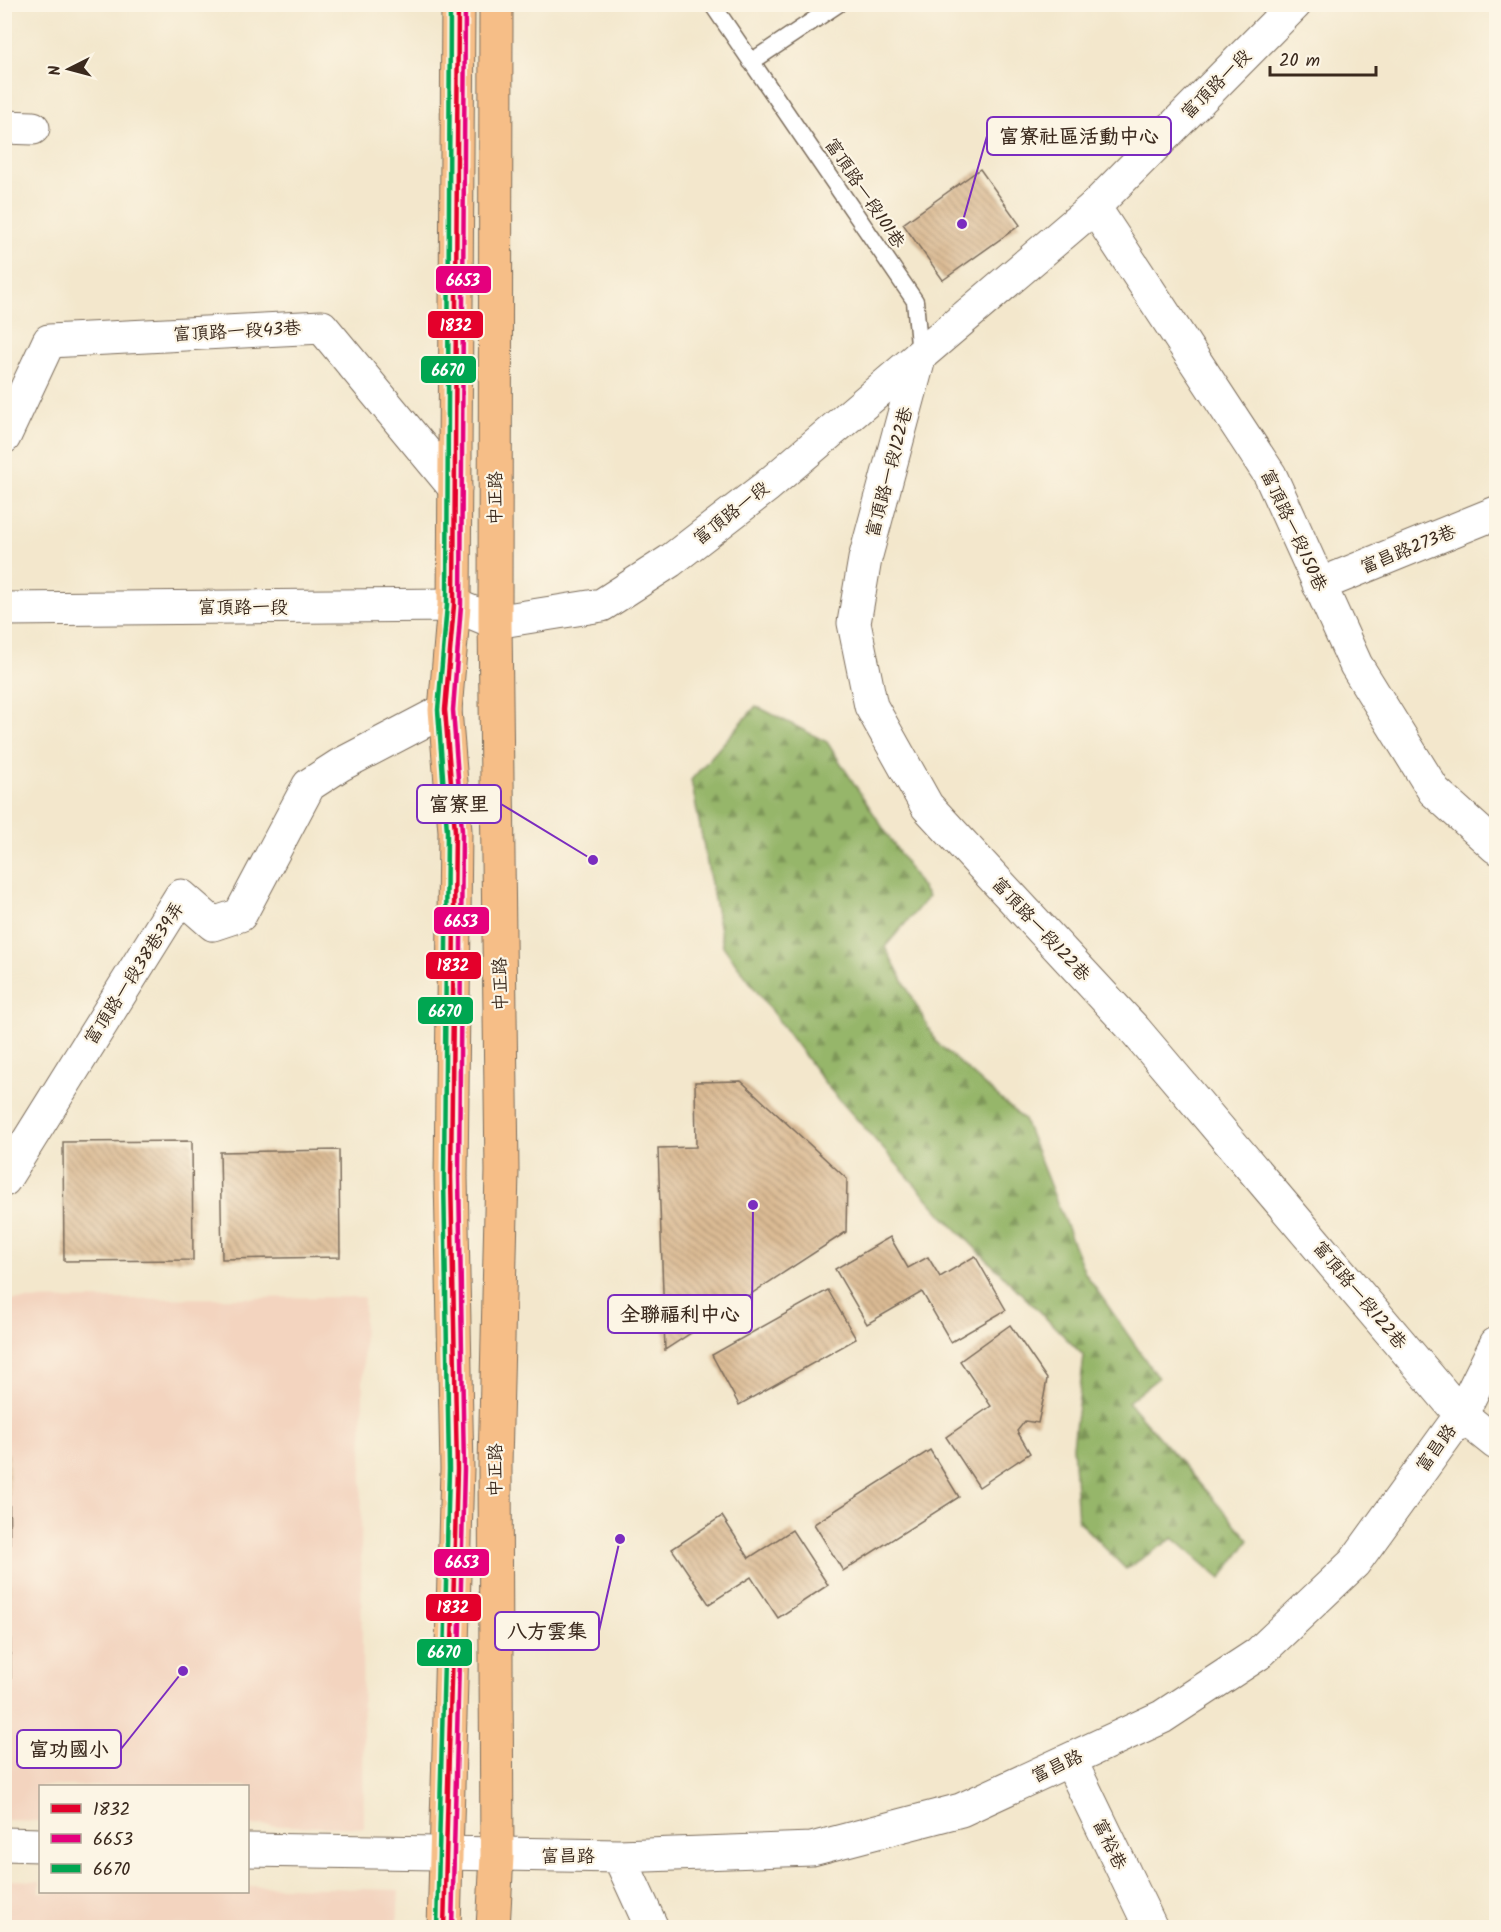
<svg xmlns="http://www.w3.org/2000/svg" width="1501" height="1932" font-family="Kalam,'LXGW WenKai TC',sans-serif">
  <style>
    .built { fill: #f3d4bf }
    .forest { fill: url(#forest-firs); stroke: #687044; stroke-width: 1.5 }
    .building { fill: url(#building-back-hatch) }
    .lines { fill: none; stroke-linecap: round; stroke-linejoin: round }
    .service-casing { stroke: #7b6c5b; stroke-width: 19 }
    .minor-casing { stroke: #7b6c5b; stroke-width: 35 }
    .tertiary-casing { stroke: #7b6c5b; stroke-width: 35 }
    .primary-casing { stroke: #7b6c5b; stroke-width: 35 }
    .service { stroke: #fff; stroke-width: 16 }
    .minor { stroke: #fff; stroke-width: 33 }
    .tertiary { stroke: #fff; stroke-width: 33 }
    .primary { stroke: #f6be87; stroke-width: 33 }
    .bus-1-casing { stroke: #fcf5e5; stroke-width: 9 }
    .bus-2-casing { stroke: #fcf5e5; stroke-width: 9 }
    .bus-3-casing { stroke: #fcf5e5; stroke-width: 9 }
    .bus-1 { stroke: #e4002b; stroke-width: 4.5 }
    .bus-2 { stroke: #e5007d; stroke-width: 4.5 }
    .bus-3 { stroke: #00a651; stroke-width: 4.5 }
    .labels { text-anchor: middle; stroke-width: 4.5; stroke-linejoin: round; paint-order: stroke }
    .street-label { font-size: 18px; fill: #3b2a1e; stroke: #fcf5e5 }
    .leader { fill: none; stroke: #7b2cbf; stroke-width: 2 }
    .callout-dot { fill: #7b2cbf; stroke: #fcf5e5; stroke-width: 2 }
    .callout { fill: #fcf5e5; stroke: #7b2cbf; stroke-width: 2 }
    .callout-label { font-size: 20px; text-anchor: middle; font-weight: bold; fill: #3b2a1e }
    .line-badge { stroke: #fcf5e5; stroke-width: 2 }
    .badge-label { font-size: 16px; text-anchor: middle; font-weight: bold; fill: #fff }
  </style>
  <defs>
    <pattern id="forest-firs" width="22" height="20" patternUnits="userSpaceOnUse" patternTransform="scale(1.5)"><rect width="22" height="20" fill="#96b66a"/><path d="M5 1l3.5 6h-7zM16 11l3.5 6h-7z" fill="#7c9457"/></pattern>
    <pattern id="building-back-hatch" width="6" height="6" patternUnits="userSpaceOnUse" patternTransform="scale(1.5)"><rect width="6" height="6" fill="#dbbb94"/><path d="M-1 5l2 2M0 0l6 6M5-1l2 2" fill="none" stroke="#b39878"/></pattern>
  </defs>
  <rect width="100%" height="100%" fill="#fcf5e5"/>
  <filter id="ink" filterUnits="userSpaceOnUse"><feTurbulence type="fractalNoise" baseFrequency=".0167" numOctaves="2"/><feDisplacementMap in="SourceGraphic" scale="12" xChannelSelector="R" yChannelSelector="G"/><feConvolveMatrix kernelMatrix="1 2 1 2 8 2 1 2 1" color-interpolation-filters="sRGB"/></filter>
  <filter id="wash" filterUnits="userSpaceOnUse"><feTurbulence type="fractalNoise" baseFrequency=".008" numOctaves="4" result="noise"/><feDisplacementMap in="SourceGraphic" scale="24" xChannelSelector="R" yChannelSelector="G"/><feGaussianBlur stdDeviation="1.35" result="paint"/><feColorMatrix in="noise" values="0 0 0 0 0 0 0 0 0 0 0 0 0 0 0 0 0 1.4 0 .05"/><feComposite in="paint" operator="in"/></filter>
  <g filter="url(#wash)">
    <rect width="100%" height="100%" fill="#f3e7cc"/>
    <path class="built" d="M364,1297L361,1556L364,1828L248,1825V1786H40V1821L5,1820V1300Z
      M5,1880L40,1881V1892H248V1886L399,1890L397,1927H5Z"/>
    <path class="forest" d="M756,706L827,742L928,897L885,947L936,1042L1024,1120L1085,1273L1158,1378L1128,1402L1249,1540L1221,1579L1173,1538L1126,1569L1078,1521L1073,1446L1084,1356L943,1216L828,1087L723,946L691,780Z"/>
    <g id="blocks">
      <path class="building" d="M980,169L1020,225L943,280L903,224Z
        M741,1081L847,1179L846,1232L665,1350L658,1148L696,1147L695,1082Z
        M192,1141L193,1260L64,1261L63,1142Z
        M339,1150L340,1257L222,1259L220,1152Z
        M890,1237L908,1268L928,1257L940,1277L975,1256L1006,1310L951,1342L922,1292L867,1324L835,1269Z
        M828,1290L856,1339L739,1405L712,1355Z
        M1010,1325L1047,1379L1044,1396L1038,1423L1025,1421L1017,1431L1030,1453L979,1487L946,1437L991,1406L960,1361Z
        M930,1450L959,1497L843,1571L814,1524Z
        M4,1453H9L11,1705H4Z
        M722,1516L749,1558L792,1530L828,1585L778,1618L751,1577L709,1604L672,1549Z"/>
    </g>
  </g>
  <g filter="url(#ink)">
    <use href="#blocks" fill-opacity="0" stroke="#7b6c5b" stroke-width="1.5"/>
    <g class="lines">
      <g class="service-casing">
        <path id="service" d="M712,4L915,301L920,355
          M751,62L838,4"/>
      </g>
      <g class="minor-casing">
        <path id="minor" d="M4,127L33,128
          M1094,207L1270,475L1356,665L1434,791L1496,847
          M920,355L865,559L854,623L871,706L927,806L1135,1030L1461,1415L1496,1443
          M4,437L49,341L322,327L455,488
          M1319,585L1496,513
          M4,609L454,605L495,622
          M4,1180L181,896L213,924L240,915L309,785L340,765L445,710
          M1070,1760L1151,1928
          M4,1844L40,1845
          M248,1850L619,1856L812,1849L961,1810L1162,1717L1258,1654L1354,1563L1461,1415L1496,1344
          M619,1856L652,1928"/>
      </g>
      <g class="tertiary-casing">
        <path id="tertiary" d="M495,622L602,605L670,561L766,487L1094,207L1295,4"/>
      </g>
      <g class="primary-casing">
        <path id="primary" d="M444,1928L457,1469L451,1177L455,831L445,710L454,605L458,4
          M493,1928L497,1856L495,1465L502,1171L495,622L496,4"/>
      </g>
      <use href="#service" class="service"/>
      <use href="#minor" class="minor"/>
      <use href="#tertiary" class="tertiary"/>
      <use href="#primary" class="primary"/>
      <g class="bus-1-casing">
        <path id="bus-1" d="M444,1928L457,1469L451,1177L455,831L445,710L454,605L458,4"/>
      </g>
      <g class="bus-2-casing">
        <path id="bus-2" d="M452,1928L464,1469L459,1177L462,831L453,710L461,605L465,4"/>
      </g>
      <g class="bus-3-casing">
        <path id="bus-3" d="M437,1928L449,1469L444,1177L447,831L438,710L447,605L450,4"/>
      </g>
      <use href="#bus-1" class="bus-1"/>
      <use href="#bus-2" class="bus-2"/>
      <use href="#bus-3" class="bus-3"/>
    </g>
  </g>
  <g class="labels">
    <g class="street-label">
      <text transform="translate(1216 84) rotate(-45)" y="6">富頂路一段</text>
      <text transform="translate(865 193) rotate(56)" y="6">富頂路一段101巷</text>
      <text transform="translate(237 331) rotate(-3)" y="6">富頂路一段43巷</text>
      <text transform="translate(889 472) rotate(-75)" y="6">富頂路一段122巷</text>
      <text transform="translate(495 498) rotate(-90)" y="6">中正路</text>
      <text transform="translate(731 513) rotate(-38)" y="6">富頂路一段</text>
      <text transform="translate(1294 530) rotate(65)" y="6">富頂路一段150巷</text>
      <text transform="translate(1408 549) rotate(-22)" y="6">富昌路273巷</text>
      <text x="243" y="613">富頂路一段</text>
      <text transform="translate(1041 929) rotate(47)" y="6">富頂路一段122巷</text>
      <text transform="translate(134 973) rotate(-57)" y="6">富頂路一段38巷39弄</text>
      <text transform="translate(500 984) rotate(-91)" y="6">中正路</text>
      <text transform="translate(1360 1295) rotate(50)" y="6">富頂路一段122巷</text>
      <text transform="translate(1436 1448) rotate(-54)" y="6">富昌路</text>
      <text transform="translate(495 1470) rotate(-90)" y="6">中正路</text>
      <text transform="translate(1057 1766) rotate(-25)" y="6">富昌路</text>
      <text transform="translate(1110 1844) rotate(64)" y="6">富裕巷</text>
      <text x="568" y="1862">富昌路</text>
    </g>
  </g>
  <path class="leader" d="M962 224L987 136M593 860L501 804M753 1205L752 1314M620 1539L599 1631M183 1671L121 1749"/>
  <g class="callout-dot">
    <circle cx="962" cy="224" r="6"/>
    <circle cx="593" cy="860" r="6"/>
    <circle cx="753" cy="1205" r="6"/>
    <circle cx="620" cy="1539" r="6"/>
    <circle cx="183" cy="1671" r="6"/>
  </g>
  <g class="callout">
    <rect x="987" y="117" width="184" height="38" rx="6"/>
    <rect x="417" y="785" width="84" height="38" rx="6"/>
    <rect x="608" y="1295" width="144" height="38" rx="6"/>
    <rect x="495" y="1612" width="104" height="38" rx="6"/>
    <rect x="17" y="1730" width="104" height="38" rx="6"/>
  </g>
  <g class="callout-label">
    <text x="1079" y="143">富寮社區活動中心</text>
    <text x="459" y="811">富寮里</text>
    <text x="680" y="1321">全聯福利中心</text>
    <text x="547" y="1638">八方雲集</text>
    <text x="69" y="1756">富功國小</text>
  </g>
  <g class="line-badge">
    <rect x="435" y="265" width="57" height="29" rx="6" fill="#e5007d"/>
    <rect x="427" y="310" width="57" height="29" rx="6" fill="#e4002b"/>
    <rect x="420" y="355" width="57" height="29" rx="6" fill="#00a651"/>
    <rect x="433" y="906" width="57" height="29" rx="6" fill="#e5007d"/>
    <rect x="425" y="951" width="57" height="29" rx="6" fill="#e4002b"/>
    <rect x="417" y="996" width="57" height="29" rx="6" fill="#00a651"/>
    <rect x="433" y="1548" width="57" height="29" rx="6" fill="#e5007d"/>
    <rect x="425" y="1593" width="57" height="29" rx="6" fill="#e4002b"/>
    <rect x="416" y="1638" width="57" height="29" rx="6" fill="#00a651"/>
  </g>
  <g class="badge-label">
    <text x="463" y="286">6653</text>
    <text x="456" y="331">1832</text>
    <text x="448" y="376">6670</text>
    <text x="461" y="927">6653</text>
    <text x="453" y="971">1832</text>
    <text x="445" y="1017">6670</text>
    <text x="462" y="1568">6653</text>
    <text x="453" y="1613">1832</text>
    <text x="444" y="1658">6670</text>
  </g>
  <rect width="1501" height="1932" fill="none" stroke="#fcf5e5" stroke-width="24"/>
  <rect x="39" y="1785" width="210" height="108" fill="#fcf5e5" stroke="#afa495" stroke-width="1.5"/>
  <rect x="51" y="1804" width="30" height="9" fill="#e4002b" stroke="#afa495" stroke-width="1.5"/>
  <text x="93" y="1815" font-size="18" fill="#3b2a1e">1832</text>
  <rect x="51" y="1834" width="30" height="9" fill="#e5007d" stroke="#afa495" stroke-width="1.5"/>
  <text x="93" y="1845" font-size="18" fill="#3b2a1e">6653</text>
  <rect x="51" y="1864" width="30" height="9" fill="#00a651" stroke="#afa495" stroke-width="1.5"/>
  <text x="93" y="1875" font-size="18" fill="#3b2a1e">6670</text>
  <g transform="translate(69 69) rotate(264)" stroke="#fcf5e5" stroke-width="4.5" paint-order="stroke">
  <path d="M0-4.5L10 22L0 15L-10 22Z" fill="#3b2a1e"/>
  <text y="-9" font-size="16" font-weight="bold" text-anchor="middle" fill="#3b2a1e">N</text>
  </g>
  <path d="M1270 66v9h106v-9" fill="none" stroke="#3b2a1e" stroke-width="3"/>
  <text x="1279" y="66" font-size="18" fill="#3b2a1e" stroke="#fcf5e5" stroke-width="4.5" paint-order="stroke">20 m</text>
</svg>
